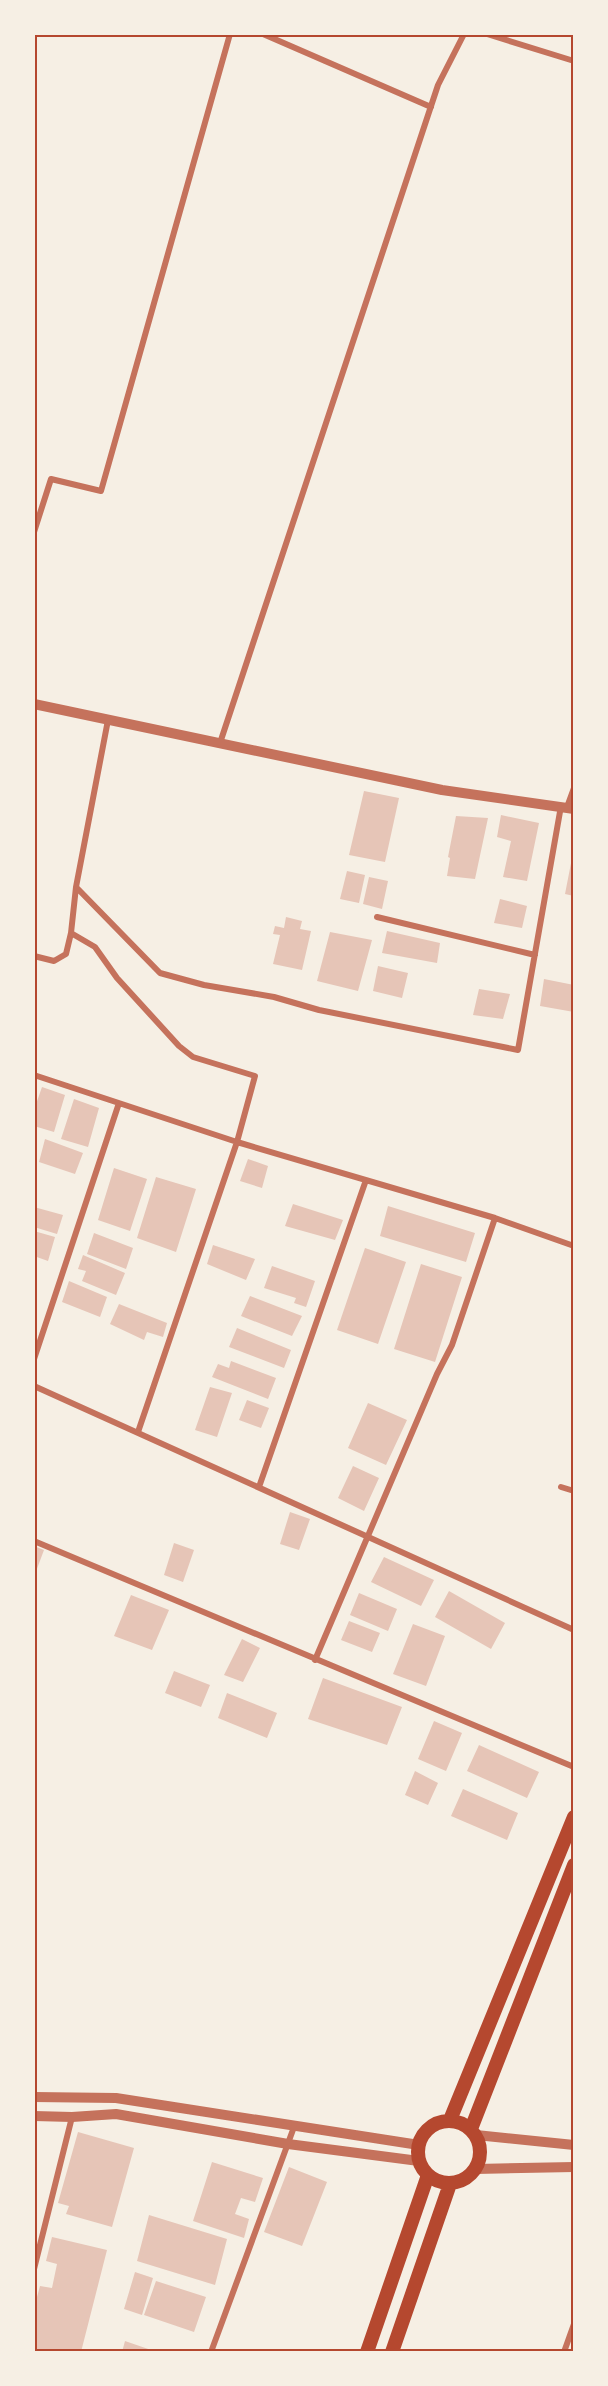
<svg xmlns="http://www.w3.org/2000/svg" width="608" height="2386" font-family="'DejaVu Sans',sans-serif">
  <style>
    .building { fill: #e6c5b7 }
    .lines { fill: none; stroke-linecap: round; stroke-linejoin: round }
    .minor { stroke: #c5725c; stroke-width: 6 }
    .tertiary { stroke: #c5725c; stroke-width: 10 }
    .primary { stroke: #b5482f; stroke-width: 14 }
    .neatline { fill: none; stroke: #b5482f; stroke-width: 2 }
  </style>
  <rect width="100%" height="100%" fill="#f6efe4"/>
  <path class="building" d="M364,791L399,798L385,862L349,855Z
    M501,815L539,823L527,881L503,877L511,841L497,837Z
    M456,816L488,818L475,879L447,876L450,858L448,857Z
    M572,858L574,859V896L565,894Z
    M347,871L365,875L359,903L340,899Z
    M369,877L388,881L382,909L363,904Z
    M500,899L527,906L522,928L494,923Z
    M286,917L302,921L300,929L311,931L302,970L273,964L280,935L273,934L275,926L284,928Z
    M387,931L440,943L437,963L382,953Z
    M330,932L372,940L358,991L317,981Z
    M378,966L408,973L402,998L373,991Z
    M544,979L574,985V1012L540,1006Z
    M479,989L510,994L503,1019L473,1015Z
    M42,1087L65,1095L54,1132L34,1126V1110Z
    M74,1099L99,1108L88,1147L61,1139Z
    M45,1139L83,1153L75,1174L39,1162Z
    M248,1159L268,1166L262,1188L240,1181Z
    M114,1168L147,1179L130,1231L98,1220Z
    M156,1177L196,1189L176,1252L137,1238Z
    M293,1204L343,1220L335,1240L285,1226Z
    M388,1206L475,1233L466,1262L380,1236Z
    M34,1207L63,1215L57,1234L34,1227Z
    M34,1231L55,1237L48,1261L34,1256Z
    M94,1233L133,1248L126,1269L87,1254Z
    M213,1245L255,1259L246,1280L207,1264Z
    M365,1248L406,1262L378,1344L337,1330Z
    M83,1255L125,1273L116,1295L82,1281L86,1271L78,1269Z
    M421,1264L462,1277L435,1362L394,1349Z
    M272,1266L315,1281L306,1307L294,1303L296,1298L264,1288Z
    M69,1281L107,1297L100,1317L62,1302Z
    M250,1296L302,1316L292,1336L241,1316Z
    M119,1304L167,1323L163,1337L147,1332L144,1340L110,1324Z
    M237,1328L291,1350L284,1368L229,1347Z
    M231,1361L276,1378L268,1399L212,1377L218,1364L229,1368Z
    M210,1387L232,1393L217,1437L195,1430Z
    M247,1400L269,1408L261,1428L239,1420Z
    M368,1403L407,1420L386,1465L348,1448Z
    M353,1466L379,1478L364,1511L338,1498Z
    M290,1512L310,1519L299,1550L280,1544Z
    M174,1543L194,1550L183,1582L164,1575Z
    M34,1546L44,1550L35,1574H34Z
    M384,1557L434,1580L421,1606L371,1582Z
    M449,1591L505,1623L491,1649L435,1617Z
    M359,1593L397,1609L388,1631L350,1615Z
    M131,1595L169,1610L152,1650L114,1636Z
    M349,1621L380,1633L372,1652L341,1640Z
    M413,1624L445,1636L426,1686L393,1674Z
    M242,1639L260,1648L243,1682L224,1675Z
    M174,1671L210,1685L201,1707L165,1693Z
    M323,1678L402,1707L387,1745L308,1719Z
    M227,1693L277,1713L267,1738L218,1718Z
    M434,1721L462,1733L446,1771L418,1759Z
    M479,1745L539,1772L527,1798L467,1771Z
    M415,1771L438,1783L428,1805L405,1795Z
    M463,1789L518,1813L507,1840L451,1816Z
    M78,2132L134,2148L112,2227L66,2214L69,2206L58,2203Z
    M212,2162L263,2178L255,2202L241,2198L235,2214L249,2219L244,2238L193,2221Z
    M289,2167L327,2182L302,2246L264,2232Z
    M149,2215L227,2239L215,2285L137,2261Z
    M52,2237L107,2250L81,2352H34L37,2334L34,2333V2308L40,2286L52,2288L57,2264L46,2261Z
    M135,2272L153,2278L142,2315L124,2309Z
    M156,2281L206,2297L194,2332L144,2315Z
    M125,2341L154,2351V2352H122Z"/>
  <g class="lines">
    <path class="minor" d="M263,34L431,107
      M487,34L574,61
      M34,532L51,479L101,491L230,34
      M220,743L438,85L464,34
      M567,807L574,788
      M76,887L108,720
      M377,917L535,955
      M71,933L95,947L117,978L179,1046L193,1057L255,1076L237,1142L138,1432
      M34,956L54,961L66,954L71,933L76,887L160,973L204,985L274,997L319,1010L518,1050L561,806
      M34,1075L237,1142L495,1218L574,1246
      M34,1359L119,1103
      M34,1386L574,1630
      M259,1487L366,1180
      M561,1487L574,1491
      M34,1541L574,1767
      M315,1660L437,1374L452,1345L495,1218
      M34,2269L72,2117
      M211,2352L294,2127
      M564,2352L574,2324"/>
    <path class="tertiary" d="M34,704L442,790L574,809
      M34,2097L116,2098L419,2145
      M34,2116L72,2117L116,2114L288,2144L419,2161
      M476,2135L574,2145
      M476,2169L574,2167"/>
    <path class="primary" d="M450,2120L574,1817
      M418 2152a31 31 0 1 1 62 0a31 31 0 1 1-62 0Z
      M471,2129L574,1865
      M367,2352L428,2175
      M392,2352L450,2184"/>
  </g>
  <rect width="608" height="2386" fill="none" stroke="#f6efe4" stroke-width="72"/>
  <rect x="36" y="36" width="536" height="2314" class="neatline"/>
</svg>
